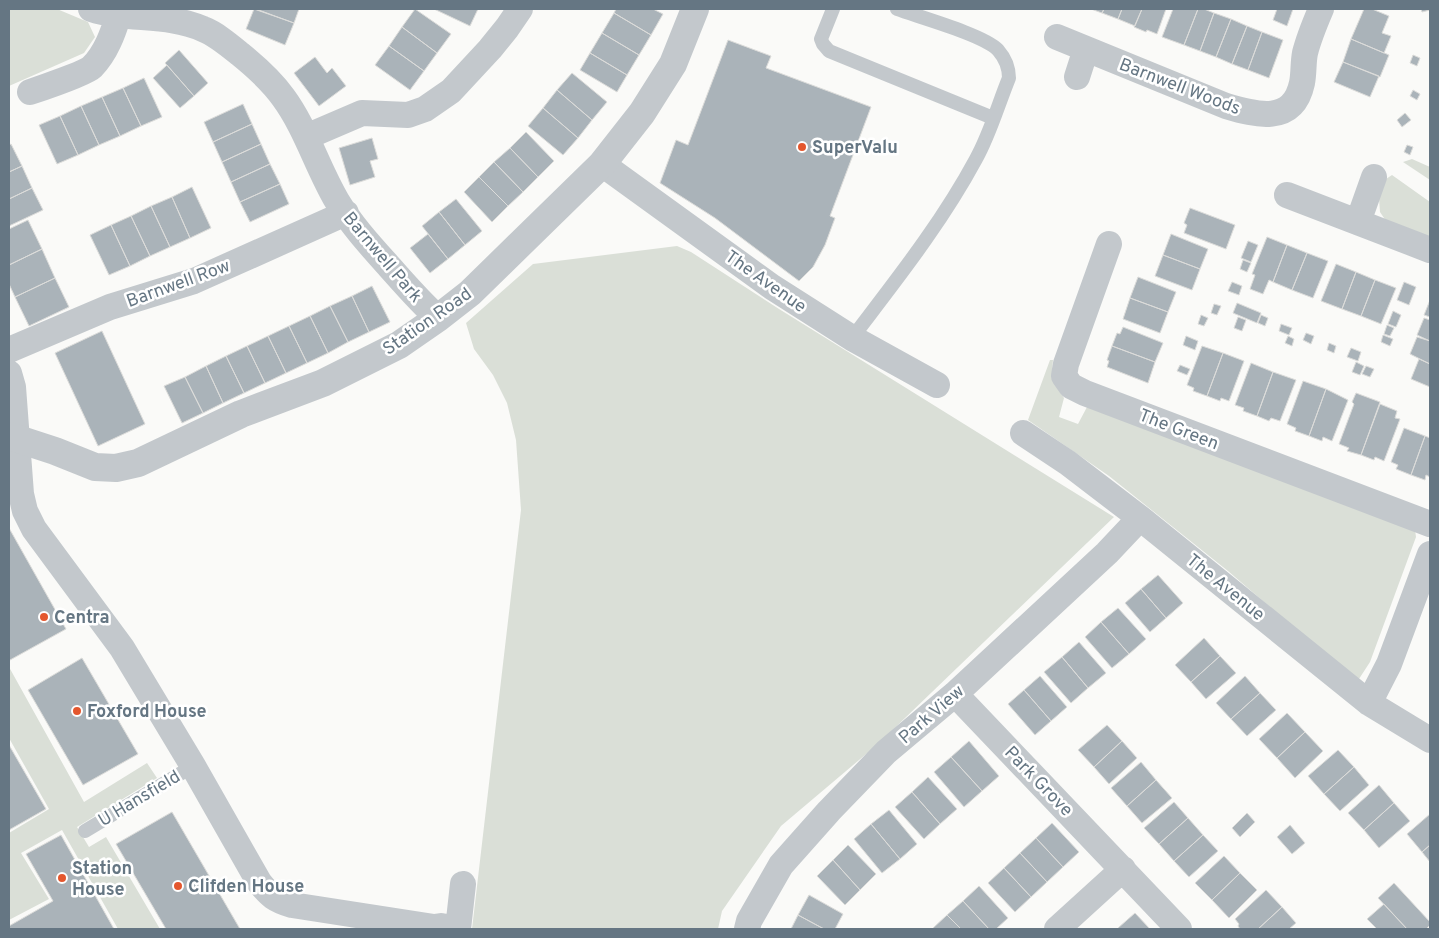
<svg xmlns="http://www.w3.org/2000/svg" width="1439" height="938" font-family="Overpass,sans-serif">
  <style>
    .green { fill: #dadfd7 }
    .building { fill: #aab3b9; stroke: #dcdcda }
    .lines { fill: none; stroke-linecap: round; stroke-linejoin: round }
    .service { stroke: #c3c8cc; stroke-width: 14 }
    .minor { stroke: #c3c8cc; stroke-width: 26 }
    .tertiary { stroke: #c3c8cc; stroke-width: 28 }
    .poi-dot { fill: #e4572e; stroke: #fff; stroke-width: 2 }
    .labels { text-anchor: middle; stroke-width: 5; stroke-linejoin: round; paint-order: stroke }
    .street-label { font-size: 18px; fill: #657683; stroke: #fff }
    .poi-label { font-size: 18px; font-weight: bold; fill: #657683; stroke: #fff; text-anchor: start }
  </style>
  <rect width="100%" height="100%" fill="#fafaf8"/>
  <path class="green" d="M9,9H57L88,22L95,37L84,53L9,86Z
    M1412,159L1430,167V180L1403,162Z
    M1392,175L1430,202V239L1386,221L1380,212L1379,198L1386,179Z
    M677,246L691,252L779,309L1114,517L878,744L781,826L722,911L718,929H472L521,510L516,440L507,403L493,375L474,349L466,323L533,264Z
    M1050,360H1053C1051,376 1055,385 1064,398L1059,417L1078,424L1087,407L1415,530L1416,537L1370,662L1357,682L1228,571L1109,476L1028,420Z
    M9,667L84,802L147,763L157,778L77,827L89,847L106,837L160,929H118L62,830L21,853L49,899L9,920V833L49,809L9,738Z"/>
  <path class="building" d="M254,9L294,23L285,45L246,29Z
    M256,9H299L294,23Z
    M415,9L451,34L437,53L402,27Z
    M434,9H478L470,26Z
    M616,9H653L663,14L651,35L614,13Z
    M1091,9H1104L1102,13Z
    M1104,9H1122L1118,19L1102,13Z
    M1122,9H1142L1135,26L1118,19Z
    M1142,9H1166L1157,34L1147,30L1146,32L1134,27Z
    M1173,9H1198L1184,45L1162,37Z
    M1198,9H1204L1214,13L1200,51L1184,45Z
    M1277,9H1293L1287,26L1273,20Z
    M1364,9H1372L1389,16L1382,33L1391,36L1384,53L1351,39Z
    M1421,9H1430V10L1422,12Z
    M614,13L651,35L639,55L602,33Z
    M1214,13L1231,19L1216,57L1200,51Z
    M1231,19L1247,26L1232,64L1216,57Z
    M1247,26L1262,32L1248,70L1232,64Z
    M402,27L437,53L424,71L389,46Z
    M1262,32L1283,40L1269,78L1248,70Z
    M602,33L639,55L627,75L590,53Z
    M1351,39L1389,55L1380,77L1343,62Z
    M728,40L771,56L766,68L871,107L830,216L835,218L825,245L813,267L799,281L715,218L660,183L676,140L688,145Z
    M389,46L424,71L410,90L375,65Z
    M179,50L208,83L194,96L165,63Z
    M590,53L627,75L617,92L580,70Z
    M1413,55L1420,58L1417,66L1410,63Z
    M315,57L327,73L332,68L346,86L319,106L294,73Z
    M1343,62L1379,76L1370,97L1334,82Z
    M167,65L194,96L180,108L153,78Z
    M572,73L607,102L592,120L557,90Z
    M144,78L162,117L141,126L123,88Z
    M123,88L141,126L120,136L102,97Z
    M557,90L592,120L578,138L543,108Z
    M1413,90L1420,94L1417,100L1410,96Z
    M102,97L120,136L99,145L81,106Z
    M243,104L252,124L213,142L204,122Z
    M81,106L99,145L78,155L60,116Z
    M543,108L578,138L563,155L528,126Z
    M1405,113L1411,120L1402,127L1397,120Z
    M60,116L78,155L57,164L39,125Z
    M252,124L261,144L222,162L213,142Z
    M526,132L554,161L538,177L510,148Z
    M372,138L378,159L370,161L375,177L350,185L339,148Z
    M11,144L22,166L9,172V145Z
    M261,144L270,164L231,182L222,162Z
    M1407,145L1413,147L1410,155L1404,152Z
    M510,148L538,177L523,192L494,162Z
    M494,162L523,192L508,206L479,177Z
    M270,164L280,184L240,202L231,182Z
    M22,166L32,188L9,199V172Z
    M479,177L508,206L492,222L464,192Z
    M280,184L289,204L250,222L240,202Z
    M192,187L211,228L190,238L172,197Z
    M32,188L43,210L9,226V199Z
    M172,197L190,238L170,247L151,206Z
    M456,199L482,231L465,245L439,212Z
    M151,206L170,247L150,256L131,216Z
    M1190,208L1235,225L1226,249L1184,233L1187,225L1184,223Z
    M439,212L465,245L448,259L422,226Z
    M131,216L150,256L130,266L111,225Z
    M28,220L42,249L9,265V229Z
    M111,225L130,266L109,275L90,235Z
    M428,234L448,259L430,273L410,248Z
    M1171,234L1208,249L1200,269L1163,255Z
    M1267,237L1287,245L1273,282L1269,280L1263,294L1250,289L1255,275L1252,274Z
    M1248,241L1258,245L1251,262L1241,258Z
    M1287,245L1307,253L1292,290L1273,282Z
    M42,249L55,278L15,297L9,284V265Z
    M1307,253L1328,261L1313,298L1292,290Z
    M1163,255L1200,269L1192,290L1155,276Z
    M1243,260L1251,263L1247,272L1240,269Z
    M1336,264L1356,272L1342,309L1321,301Z
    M1356,272L1375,280L1361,316L1342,309Z
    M1138,277L1176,292L1168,312L1130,298Z
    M55,278L69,307L29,326L15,297Z
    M1375,280L1396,288L1381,324L1361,316Z
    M1232,282L1242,286L1239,295L1228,291Z
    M1404,282L1416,287L1409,305L1397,300Z
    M372,286L390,322L369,332L352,296Z
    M352,296L369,332L348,342L330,306Z
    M1130,298L1168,312L1160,333L1123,319Z
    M1430,300V317L1424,315Z
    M1237,303L1261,313L1257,323L1233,313Z
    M1214,304L1221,306L1217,315L1211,313Z
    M330,306L348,342L328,353L310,316Z
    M1393,311L1401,315L1396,327L1388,324Z
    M1201,315L1208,318L1204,326L1198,324Z
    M1261,315L1268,318L1265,326L1258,323Z
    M310,316L328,353L307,363L289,326Z
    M1238,317L1246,320L1242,331L1234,328Z
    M1424,318L1430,320V341L1417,335Z
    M1281,324L1292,328L1289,335L1279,331Z
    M1387,325L1394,328L1390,336L1384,334Z
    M289,326L307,363L286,373L268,336Z
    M1123,327L1163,343L1155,362L1112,346L1117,333L1120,334Z
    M102,331L145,424L98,446L55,353Z
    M1306,333L1314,336L1311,344L1303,340Z
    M1383,335L1393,339L1390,346L1381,342Z
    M268,336L286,373L265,383L247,346Z
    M1186,336L1198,341L1195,350L1183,345Z
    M1288,336L1294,339L1292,346L1285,343Z
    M1417,337L1430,341V364L1410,354Z
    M1329,343L1336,346L1334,353L1327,350Z
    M247,346L265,383L244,393L226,356Z
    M1112,346L1155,362L1148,383L1107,367L1109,361L1107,360Z
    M1202,346L1223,353L1207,396L1193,391L1194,388L1187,385Z
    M1351,348L1361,352L1358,361L1347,357Z
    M1223,353L1244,361L1229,401L1221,398L1220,401L1207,396Z
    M226,356L244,393L223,403L206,366Z
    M1419,359L1430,364V387L1411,379Z
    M1356,362L1364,366L1360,375L1352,372Z
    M1251,363L1273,372L1257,416L1243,411L1244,408L1235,405Z
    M1180,365L1190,369L1187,375L1177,371Z
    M206,366L223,403L203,413L185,377Z
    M1366,366L1374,369L1370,377L1362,374Z
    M1273,372L1296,380L1280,421L1271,418L1269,421L1257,416Z
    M185,377L203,413L182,423L164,386Z
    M1303,381L1326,389L1309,436L1295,431L1296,428L1287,424Z
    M1326,389L1348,400L1332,441L1323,437L1322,441L1309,436Z
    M1356,393L1380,402L1361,455L1347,451L1349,448L1339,444L1354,404L1352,402Z
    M1380,404L1397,411L1395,418L1400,419L1384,461L1375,457L1374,460L1361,455Z
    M1404,428L1425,436L1411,475L1396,469L1398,465L1391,462Z
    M1425,436L1430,438V477L1426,475L1425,480L1411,475Z
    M9,528L66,629L10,660L9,658Z
    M1158,575L1183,603L1166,618L1141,589Z
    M1141,589L1166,618L1150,632L1125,603Z
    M1118,608L1146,639L1129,654L1101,622Z
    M1101,622L1129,654L1112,668L1085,637Z
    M1204,638L1220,656L1191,682L1175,665Z
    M1079,642L1106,673L1088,688L1062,657Z
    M1220,656L1236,673L1206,699L1191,682Z
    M1062,657L1088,688L1071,703L1044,672Z
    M82,658L138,754L83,785L28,690Z
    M1040,676L1067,707L1051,721L1024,690Z
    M1245,676L1260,693L1231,719L1216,703Z
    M1024,690L1051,721L1035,735L1008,704Z
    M1260,693L1276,710L1247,736L1231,719Z
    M1287,713L1305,732L1277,758L1259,739Z
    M1107,725L1122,741L1094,767L1078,750Z
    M1305,732L1323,751L1295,778L1277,758Z
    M969,741L999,776L982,791L951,757Z
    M1122,741L1137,758L1109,784L1094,767Z
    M9,745L46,809L9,830Z
    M1338,750L1354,767L1324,794L1308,776Z
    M951,757L982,791L964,807L934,772Z
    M1141,762L1156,780L1127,806L1111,788Z
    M1354,767L1369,785L1340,811L1324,794Z
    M928,777L957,809L940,824L912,792Z
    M1156,780L1172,798L1142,823L1127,806Z
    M1379,785L1394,803L1364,830L1348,813Z
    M912,792L940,824L924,839L895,807Z
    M1174,802L1188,818L1159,844L1144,828Z
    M1394,803L1410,821L1379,848L1364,830Z
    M889,810L917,844L900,859L871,824Z
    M172,812L240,929H166L116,844Z
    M1247,813L1255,822L1240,837L1232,828Z
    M1430,814V845L1422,852L1407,834Z
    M1188,818L1203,835L1174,861L1159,844Z
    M1052,823L1079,852L1063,867L1036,838Z
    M871,824L900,859L882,873L854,839Z
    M1290,825L1305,843L1292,854L1277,837Z
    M61,835L114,929H9V926L53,901L26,854Z
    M1203,835L1218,851L1189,877L1174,861Z
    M1036,838L1063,867L1047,882L1020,853Z
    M848,845L876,874L860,890L833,860Z
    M1430,845V862L1422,852Z
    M1020,853L1047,882L1031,897L1004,868Z
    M1224,856L1240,873L1212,900L1195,883Z
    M833,860L860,890L845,905L817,876Z
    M1004,868L1031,897L1015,912L988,883Z
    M1240,873L1257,890L1229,918L1212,900Z
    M1394,883L1430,922V925L1426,929H1407L1378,898Z
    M979,886L1008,918L996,929H989L963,901Z
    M1266,890L1282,907L1258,929H1240L1238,926L1239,924L1235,919Z
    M809,895L843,914L835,929H824L798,915Z
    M963,901L989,929H961L947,915Z
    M1384,904L1407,929H1377L1367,919Z
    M1282,907L1296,923L1289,929H1258Z
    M1135,913L1150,929H1120L1118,928Z
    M798,915L824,929H791Z
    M947,915L961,929H932Z"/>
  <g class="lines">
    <path class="service" d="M833,9L821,39L823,44L829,51L993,118
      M852,338C896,280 941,224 976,159C990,134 998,105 1009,78C1009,67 1005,58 998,50C984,35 919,17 897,9
      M85,831L193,766"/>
    <path class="minor" d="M91,9C127,21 167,13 203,29C216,34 229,45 240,54C256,67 271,80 283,97C306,128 317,167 337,201C351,224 368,243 386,263C403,282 419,301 438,318
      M1057,37L1226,106C1256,115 1293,125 1302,83C1304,73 1303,63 1305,53C1309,37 1315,23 1321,9
      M1077,77L1086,49
      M30,92C42,88 86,73 92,67C106,53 113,33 119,14
      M306,137L362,113L408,115L425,109L451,91L490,49L507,28L520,9
      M602,164L772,287L852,338L937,385
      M1287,195L1430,250
      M1358,222L1374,177
      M1109,244L1066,364L1064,376L1071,386L1085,393L1430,524
      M9,350L110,307L194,281L346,213
      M9,373L13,387L21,494L25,511L34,529L122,648L193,766L259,882C270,896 275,900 292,905L434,927L441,926L458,929
      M1023,433L1068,463L1140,518L1369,703L1430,740
      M955,694L1179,929
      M1369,703L1389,664L1430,554
      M458,929L463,884
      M747,929L749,921L781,865L829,811L886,752L955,694L1107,553L1140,518
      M1057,929L1123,869"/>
    <path class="tertiary" d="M9,436L55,451L95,467L116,468L138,463L241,414L323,383L399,345L438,318L470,293L602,164L642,113L673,64L695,9"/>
  </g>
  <g class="poi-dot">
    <circle cx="802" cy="147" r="5"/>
    <circle cx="44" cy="617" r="5"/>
    <circle cx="77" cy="711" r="5"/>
    <circle cx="62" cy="878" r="5"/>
    <circle cx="178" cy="886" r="5"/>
  </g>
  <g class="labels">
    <g class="street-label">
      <text transform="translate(1180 86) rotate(21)" y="6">Barnwell Woods</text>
      <text transform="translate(383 257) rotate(50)" y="6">Barnwell Park</text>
      <text transform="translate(766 281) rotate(35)" y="6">The Avenue</text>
      <text transform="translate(178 283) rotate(-20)" y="6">Barnwell Row</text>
      <text transform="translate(427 321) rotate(-35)" y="6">Station Road</text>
      <text transform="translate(1179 429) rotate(21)" y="6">The Green</text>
      <text transform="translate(1226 587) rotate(39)" y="6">The Avenue</text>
      <text transform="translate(931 714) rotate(-41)" y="6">Park View</text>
      <text transform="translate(1039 781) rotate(46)" y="6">Park Grove</text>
      <text transform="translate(139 798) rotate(-31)" y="6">U Hansfield</text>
    </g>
    <g class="poi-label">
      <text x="812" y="153">SuperValu</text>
      <text x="54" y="623">Centra</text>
      <text x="87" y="717">Foxford House</text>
      <text x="72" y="874">Station<tspan x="72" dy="21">House</tspan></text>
      <text x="188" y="892">Clifden House</text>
    </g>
  </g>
  <rect width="1439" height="938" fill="none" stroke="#657683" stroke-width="20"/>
</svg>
